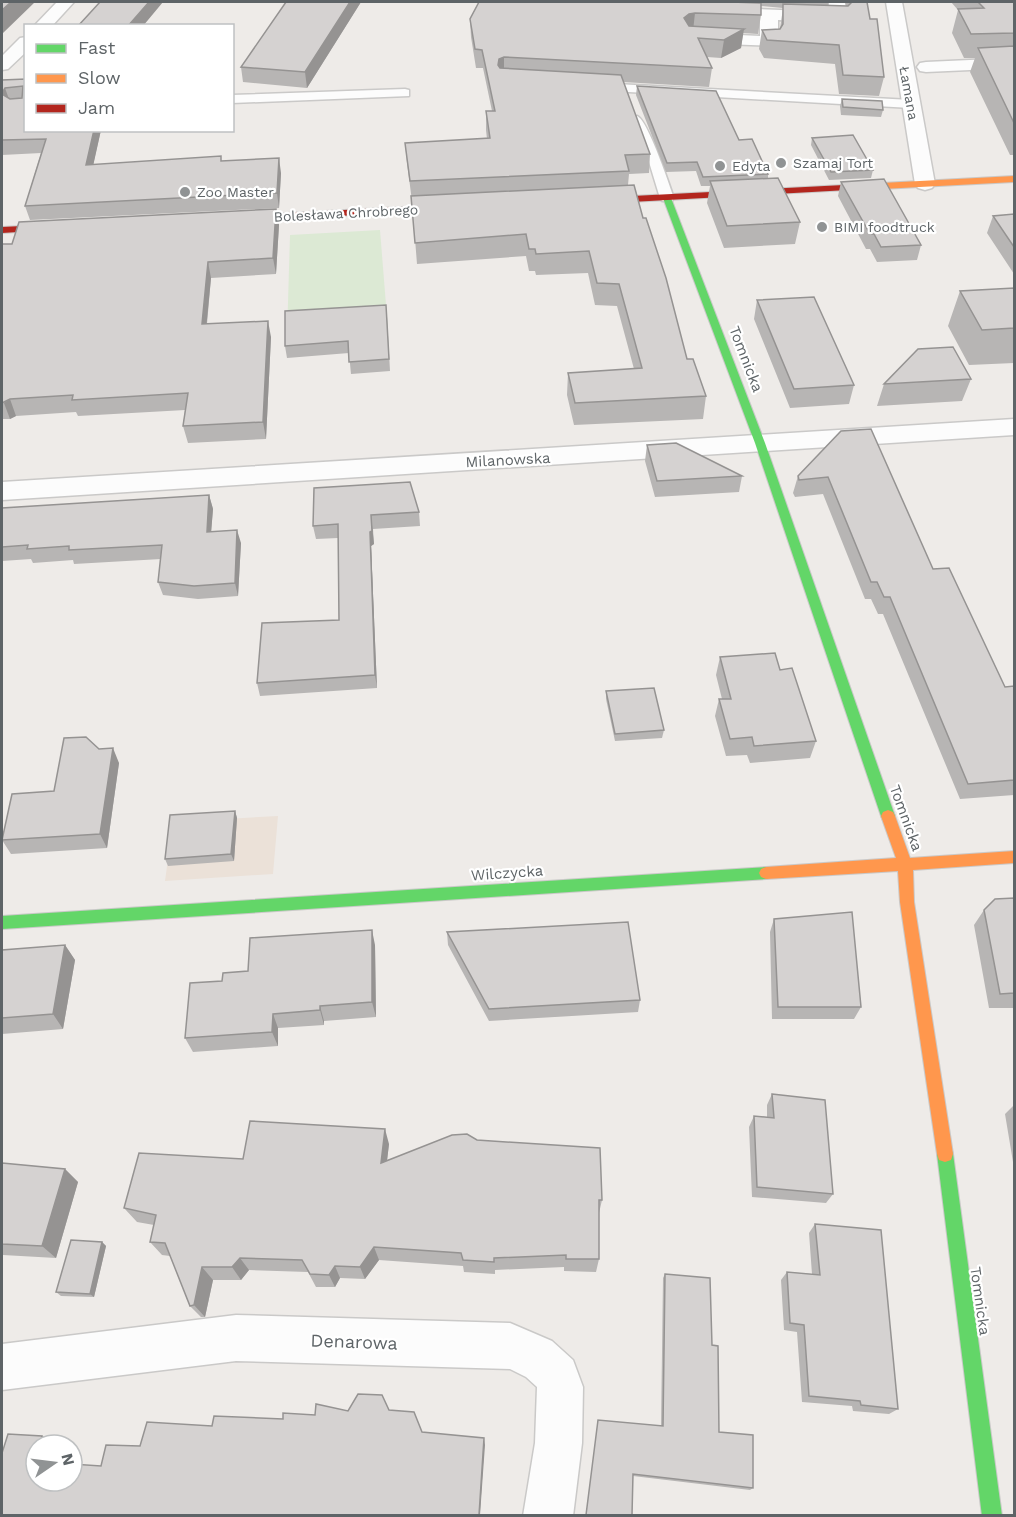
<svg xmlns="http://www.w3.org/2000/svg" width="1016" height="1517" font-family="'Work Sans',sans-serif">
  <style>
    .commercial { fill: #ebe1d8 }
    .green { fill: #dce9d4 }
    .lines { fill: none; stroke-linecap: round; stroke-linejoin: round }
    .lane-casing { stroke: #cac9c8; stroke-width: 3 }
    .street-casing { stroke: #cac9c8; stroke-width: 3 }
    .fast-casing { stroke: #cac9c8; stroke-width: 2 }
    .slow-casing { stroke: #cac9c8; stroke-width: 2 }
    .jam-casing { stroke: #cac9c8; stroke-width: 2 }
    .lane { fill: #fcfcfc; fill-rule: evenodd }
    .street { fill: #fcfcfc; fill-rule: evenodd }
    .fast { fill: #63d668; fill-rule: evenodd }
    .slow { fill: #ff974d; fill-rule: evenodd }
    .jam { fill: #b3261e; fill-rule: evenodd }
    .wall { fill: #b7b5b4 }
    .shaded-wall { fill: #959392 }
    .building { fill: #d5d2d1; stroke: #959392; stroke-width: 1.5 }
    .poi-dot { fill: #909394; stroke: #fff; stroke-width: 2 }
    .labels { text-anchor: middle; stroke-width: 4.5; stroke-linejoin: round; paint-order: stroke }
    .far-street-label { font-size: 14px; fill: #5e6467; stroke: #fff }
    .far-poi-label { font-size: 14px; fill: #5e6467; stroke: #fff; text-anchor: start }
    .street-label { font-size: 15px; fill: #5e6467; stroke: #fff }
    .near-street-label { font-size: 18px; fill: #5e6467; stroke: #fff }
  </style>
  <rect width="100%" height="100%" fill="#eeebe8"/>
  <path class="commercial" d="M278,816L273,874L165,881L173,822Z"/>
  <path class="green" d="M380,230L388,330L287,336L290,235Z"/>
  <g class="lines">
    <g class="lane-casing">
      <path id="lane" d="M598,83L911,100L917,104L911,108L594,90L592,87Z
        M405,89L409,90V96L232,103V95Z
        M637,116C648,120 669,184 674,198L672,201H662L660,198L646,152L638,140L631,120Z"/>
    </g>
    <g class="street-casing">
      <path id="street" d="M57,2H74L52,26H34Z
        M829,2H845L847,18L844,22L778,20V42L775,46L697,43L691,42L688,38L691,34L697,33L760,36V19L716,16L710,15L708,11L710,7L829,12Z
        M886,2H902L935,184L932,188L925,190L918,188L915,184Z
        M26,37V52L8,69L2,70V56L20,38Z
        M1014,58V68L926,72L920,71L917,67L920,63L926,62Z
        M1014,419V435L2,500V482Z
        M236,1315L510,1323L552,1341L573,1360L583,1387L582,1443L573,1516H523L535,1443L537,1387L526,1377L510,1369L236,1361L2,1390V1344Z"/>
    </g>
    <g class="fast-casing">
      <path id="fast" d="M664,196L671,198L765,443L895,816L893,820L888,822L883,820L881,816L755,443L663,198Z
        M766,867L771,869L773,873L771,877L766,879L2,929V916Z
        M945,1146L951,1148L953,1154L1002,1516H982L937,1154L939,1148Z"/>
    </g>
    <g class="slow-casing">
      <path id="slow" d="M1014,176V182L863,190L859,187L863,184Z
        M888,810L893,812L895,816L910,858L1014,851V863L913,870L914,902L953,1154L951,1160L945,1162L939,1160L937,1154L900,902L898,871L766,879L761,877L759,873L761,869L766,867L896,858L881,816L883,812Z"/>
    </g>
    <g class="jam-casing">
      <path id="jam" d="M863,184L866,185V189L594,204L590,201L594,198Z
        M458,204L462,207L461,209L231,222L227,219L231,216Z
        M63,224L67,227L66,229L2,233V227Z"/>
    </g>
    <use href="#lane" class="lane"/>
    <use href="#street" class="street"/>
    <use href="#fast" class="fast"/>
    <use href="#slow" class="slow"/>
    <use href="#jam" class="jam"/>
  </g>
  <path class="wall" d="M361,2L307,88L243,82L241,67Z
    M479,2H828V6H846L845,2H867L870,19L884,77L879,96L839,94L835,64L764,58L759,49L762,30L780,29L783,8L761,6V15L758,34L743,33L741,48L721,58L707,57L712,68L709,87L623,82L650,154L649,173L629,174L628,185L643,218L687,359L706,396L703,419L574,425L567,395L568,373L634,369L617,306L595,305L588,273L536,275L535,271H529L526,256L417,264L412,201L407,163L405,143L487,139L486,130V111H492L483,68H476L471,37L470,19Z
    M951,2H1014V155H1010L970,72L975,58H964L952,33L958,10Z
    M26,79L101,130L93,165L222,161L281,173L279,208L30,220L25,206L41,153L2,155V80Z
    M637,86L739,140L768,174V178L800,222L795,244L724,248L707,203L710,186H701L696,171L666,172L636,95Z
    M842,99L883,110L881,117L841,115L840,106Z
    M812,138L873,170L871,178L829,180L811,145Z
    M841,182L921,245L917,260L877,262L870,249H866L838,196Z
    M276,209L279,225L276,274L211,278L207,324L271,337L266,439L188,443L183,426L185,410L78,416L76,412L16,416L10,419H2V244H12Z
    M1014,214V274L987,233L993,216Z
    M1014,288V363L969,365L948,326L960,291Z
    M757,300L854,385L849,404L790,408L754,319Z
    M387,317L390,371L351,374L349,353L287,358L285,346Z
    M971,379L962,401L877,406L884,384Z
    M841,431L933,569L1005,687L1014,686V795L960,799L883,614H878L871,599H865L823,494L795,497L793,493L798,476Z
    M647,445L742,476L739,492L655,497L645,461Z
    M314,488L419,512L420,526L373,529L374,544L371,546L377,688L260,696L257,683L339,620L338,538L316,539L313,526Z
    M209,495L213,509L211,532L241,543L238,596L198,599L163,595L158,582L161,559L74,564L73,560L33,563L31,559L2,561V508Z
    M720,657L780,670L816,741L810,758L750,763L747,755L726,756L715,716L719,699H722L716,675Z
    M606,691L664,730L662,738L615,741L606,699Z
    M99,749L119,763L107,848L11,854L2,840Z
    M235,811L237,818L234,861L168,866L165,859Z
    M1014,898V1008H989L974,925L984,910Z
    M774,919L861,1007L854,1019H772L770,932Z
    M447,932L640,1000L638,1012L489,1021L448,945Z
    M65,945L75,960L63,1029L2,1034V950Z
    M375,945L376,1017L324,1021V1025L278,1028V1046L193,1052L185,1038L222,981L248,971Z
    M772,1094L833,1194L826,1203L752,1197L749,1127L754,1116L767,1117V1105Z
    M1014,1105V1168L1005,1114Z
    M477,1140L602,1200L599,1213V1259L596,1272L564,1271V1267L495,1270V1274L464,1272L463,1266L379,1260L365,1279L340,1278L335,1287H316L308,1272L249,1270L241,1280H213L205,1317H201L190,1306L170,1256L162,1255L150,1242L154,1225L137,1222L124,1208L243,1159L389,1144L387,1160Z
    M2,1163L65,1169L78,1182L56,1258L3,1255L2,1260Z
    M815,1224L898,1409L889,1414L853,1411L852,1406L802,1402L797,1332L784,1330L781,1280L787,1272L812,1274L809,1233Z
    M102,1242L106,1246L94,1297L61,1296L56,1292Z
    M665,1274L712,1345L719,1432L753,1488L750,1490L633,1476L632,1515H586L598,1420L661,1426L663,1278Z"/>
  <path class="shaded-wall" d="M11,2H35L2,34V10Z
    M149,2H163L143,26H128Z
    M350,2H361L307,88L305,72Z
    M695,13L693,31L682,37L684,18L689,14Z
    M744,29L741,48L721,58L724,40Z
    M504,57V76L498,65L499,59Z
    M5,88L10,102L6,107L2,93Z
    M94,130H101L90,180L86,165Z
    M279,158L281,173L279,208L277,193Z
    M276,209L279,225L276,274L273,258Z
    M208,262L211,278L205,340L202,324Z
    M268,321L271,337L266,439L263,422Z
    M10,399L16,416L10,419L4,403Z
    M209,495L213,509L210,546L207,532Z
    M371,515L374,544L371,546L377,688L375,675L370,532Z
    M237,530L241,543L238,596L235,583Z
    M113,748L119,763L107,848L100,834Z
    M235,811L237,818L234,861L231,854Z
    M372,930L375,945L376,1017L372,1002Z
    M65,945L75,960L63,1029L53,1014Z
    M320,1006L324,1021V1025L320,1010Z
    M273,1014L278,1028V1046L272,1032Z
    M385,1129L389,1144L385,1178L381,1163Z
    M65,1169L78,1182L56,1258L42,1246Z
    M102,1242L106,1246L94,1297L90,1294Z
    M374,1247L379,1260L365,1279L360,1267Z
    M240,1258L249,1270L241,1280L232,1267Z
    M335,1266L340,1278L335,1287L329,1275Z
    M202,1267L213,1280L205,1317L194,1305Z
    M42,1436L60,1443V1445H40Z
    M484,1438L485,1445L480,1515H479Z"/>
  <path class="building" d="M2,2H11L2,10Z
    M100,2H149L128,26H78Z
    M286,2H350L305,72L241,67Z
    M479,2H730L761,3V15L695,13L689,14L684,18L689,26L744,29L724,40L698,38L712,68L504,57L499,59L498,65L500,68L621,75L650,154L625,155L629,171L410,181L405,143L490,138L486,111H495L482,50L475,49L470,19Z
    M852,2H867L870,19H877L884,77L843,75L839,45L767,40L762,30L780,29L783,24V4L848,6Z
    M978,2H1014V33L971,34L958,9L984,8Z
    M1014,46V123L978,48Z
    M26,79V130H94L86,165L221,156V161L279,158L277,193L25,206L46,139L2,140V94L10,99L22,98L23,86L5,88L2,93V80Z
    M637,86L716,91L739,140L752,139L768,174L703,177L697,162L667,163Z
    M842,99L882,101L883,110L843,107Z
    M853,135L873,170L831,172L812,138Z
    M778,178L800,222L727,226L710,181Z
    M884,179L921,245L881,247L874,234H870L841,182Z
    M634,185L643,218H646L666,278L687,359H693L706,396L575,403L568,373L642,368L619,284L597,283L589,251L536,254L535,249H529L526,234L415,243L411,196Z
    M276,209L273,258L208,262L202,324L268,321L263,422L183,426L188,393L72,400L73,395L10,399L2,403V244H12L19,222Z
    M1014,214V247L993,216Z
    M1014,288V328L982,330L960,291Z
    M814,297L854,385L794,389L757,300Z
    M386,305L389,359L349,362L348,341L285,346V311Z
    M953,347L971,379L884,384L918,349Z
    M871,429L933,569L949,568L1005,687L1014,686V780L968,784L890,597H884L877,582H871L828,477L799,480L798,476L841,431Z
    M676,443L742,476L657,481L647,445Z
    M410,482L419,512L371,515L372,531L370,532L375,675L257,683L262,623L339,620L338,524L313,526L314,488Z
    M209,495L207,532L237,530L235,583L194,586L158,582L162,545L69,550V546L27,549L28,545L2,547V508Z
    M775,653L780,670L792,668L816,741L754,746L752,737L730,739L719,699H731L720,657Z
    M654,688L664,730L615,734L606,691Z
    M86,737L99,749L113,748L100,834L2,840L12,794L54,791L64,738Z
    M235,811L231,854L165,859L170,815Z
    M1014,898V993L1000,994L984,910L995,899Z
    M852,912L861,1007H778L774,919Z
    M628,922L640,1000L489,1009L447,932Z
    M372,930V1002L320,1006V1010L273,1014L272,1032L185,1038L190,983L222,981L223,973L248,971L250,938Z
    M65,945L53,1014L2,1018V950Z
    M772,1094L825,1100L833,1194L757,1187L754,1116L774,1118Z
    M250,1121L385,1129L381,1163L452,1135L467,1134L477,1140L600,1148L602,1200H599V1259H566V1255L494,1258V1262L463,1260L461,1253L374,1247L360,1267L335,1266L329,1275L310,1274L302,1260L240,1258L232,1267H202L194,1305L190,1306L165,1243L150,1242L156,1215L124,1208L139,1153L243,1159Z
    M2,1163L65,1169L42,1246L2,1244Z
    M815,1224L881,1230L898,1409L861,1405L860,1401L809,1396L804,1325L790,1323L787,1272L820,1275Z
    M71,1240L102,1242L90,1294L56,1292Z
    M665,1274L710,1278L712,1345L718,1346L719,1432L753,1435V1488L633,1474L632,1515H586L598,1420L663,1426Z
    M358,1394L382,1395L389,1410L414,1412L422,1432L484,1438L479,1515H2V1453L8,1434L42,1436L40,1445H36V1481H72V1464L101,1466L106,1445L140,1446L147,1422L212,1426L214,1416L283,1419V1413L315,1415L316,1404L348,1411Z"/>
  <g class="poi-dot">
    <circle cx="781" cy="163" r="6"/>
    <circle cx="720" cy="166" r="6"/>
    <circle cx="185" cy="192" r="6"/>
    <circle cx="822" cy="227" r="6"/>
  </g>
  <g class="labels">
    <g class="far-street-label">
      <text transform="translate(909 93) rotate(80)" y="5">Łamana</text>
      <text transform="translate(346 213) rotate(-3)" y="5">Bolesława Chrobrego</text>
    </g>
    <g class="far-poi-label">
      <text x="793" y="168">Szamaj Tort</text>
      <text x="732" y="171">Edyta</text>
      <text x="197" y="197">Zoo Master</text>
      <text x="834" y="232">BIMI foodtruck</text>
    </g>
    <g class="street-label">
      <text transform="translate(746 359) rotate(69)" y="5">Tomnicka</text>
      <text transform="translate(508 460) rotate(-3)" y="5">Milanowska</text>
      <text transform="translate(906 818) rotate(70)" y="5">Tomnicka</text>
      <text transform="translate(507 873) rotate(-4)" y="5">Wilczycka</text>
      <text transform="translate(980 1301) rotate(82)" y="5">Tomnicka</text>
    </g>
    <g class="near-street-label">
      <text transform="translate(354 1342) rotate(2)" y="6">Denarowa</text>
    </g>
  </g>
  <rect width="1016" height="1517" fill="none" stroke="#5e6467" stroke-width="6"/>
  <rect x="24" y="24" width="210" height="108" fill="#ffffff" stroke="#bfc1c2" stroke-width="1.5"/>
  <rect x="36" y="44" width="30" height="9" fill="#63d668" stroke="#bfc1c2" stroke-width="1.5"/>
  <text x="78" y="54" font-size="18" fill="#5e6467">Fast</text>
  <rect x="36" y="74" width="30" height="9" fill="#ff974d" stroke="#bfc1c2" stroke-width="1.5"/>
  <text x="78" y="84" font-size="18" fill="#5e6467">Slow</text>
  <rect x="36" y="104" width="30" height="9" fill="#b3261e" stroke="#bfc1c2" stroke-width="1.5"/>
  <text x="78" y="114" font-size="18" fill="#5e6467">Jam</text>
  <g transform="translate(54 1463) rotate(76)"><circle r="28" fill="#ffffff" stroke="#bfc1c2" stroke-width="1.5"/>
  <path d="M0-4.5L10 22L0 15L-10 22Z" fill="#909394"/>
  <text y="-9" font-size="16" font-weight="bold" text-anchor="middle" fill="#5e6467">N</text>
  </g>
</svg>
